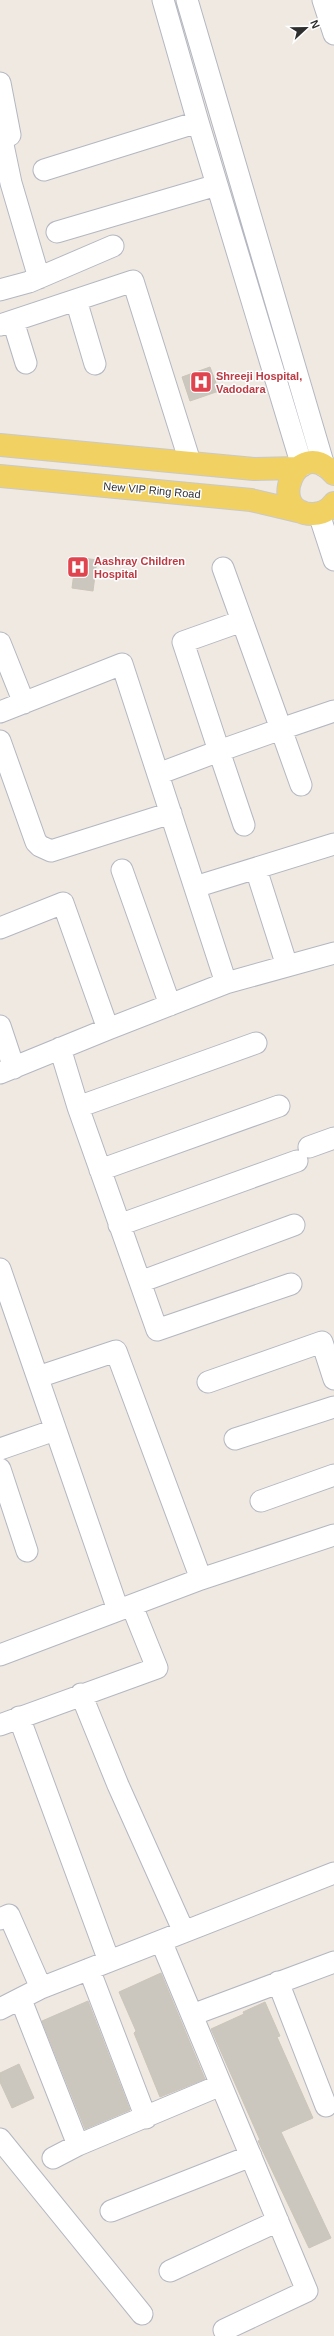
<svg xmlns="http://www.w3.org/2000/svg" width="334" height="2336" font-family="Helvetica,sans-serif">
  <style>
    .building { fill: #cbc7bf; stroke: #cbc5ba }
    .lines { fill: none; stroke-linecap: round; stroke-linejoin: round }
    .minor-casing { stroke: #b4b7c1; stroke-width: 23 }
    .major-casing { stroke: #c9c9c9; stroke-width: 24 }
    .minor { stroke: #fff; stroke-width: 21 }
    .major { stroke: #f2d163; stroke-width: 22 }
    .labels { text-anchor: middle; stroke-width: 3; stroke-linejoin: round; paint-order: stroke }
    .health-label { font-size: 11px; font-weight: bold; fill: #be3a42; stroke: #fff; text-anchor: start }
    .street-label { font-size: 11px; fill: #2e2e2e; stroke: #fff }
  </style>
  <rect width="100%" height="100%" fill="#efe9e1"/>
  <path class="building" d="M210,367L219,391L190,401L182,377Z
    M76,557L97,560L93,591L72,588Z
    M161,1973L205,2079L160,2097L134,2033L136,2031L119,1992Z
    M88,2001L130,2110L85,2129L42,2021Z
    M265,2002L280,2036L277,2037L313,2118L281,2132L331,2238L309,2248L258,2141L260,2140L211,2029L244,2014L243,2012Z
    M19,2064L34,2098L12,2108L0,2082V2073Z"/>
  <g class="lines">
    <g class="minor-casing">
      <path id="minor" d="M163,0L198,122L302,466
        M187,0L324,466
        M323,0L334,34
        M0,83L10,135L0,140
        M2,140L11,183L39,278
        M44,170L198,122
        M57,232L217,185
        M0,290L29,282L113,246
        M76,300L95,364
        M13,321L26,363
        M0,325L133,281L190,462
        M319,514L334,560
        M223,568L281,729L219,751L183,642L242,621
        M0,643L24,703
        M0,712L122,664L226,983
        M0,741L36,842L40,846L51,851L171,813
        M158,774L219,751L244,825
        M301,785L281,729L334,711
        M256,869L287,966
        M122,870L170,1005
        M195,887L334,844
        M0,928L63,903L108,1029
        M0,1026L14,1068
        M60,1048L78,1107L157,1330L291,1284
        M0,1073L108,1029L226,983L334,953
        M78,1107L256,1043
        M309,1147L334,1138
        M100,1170L279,1106
        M119,1225L297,1161
        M0,1269L118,1610
        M140,1282L294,1225
        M208,1382L322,1342L334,1379
        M235,1439L334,1407
        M0,1449L55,1430
        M0,1469L27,1551
        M261,1501L334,1475
        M201,1579L334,1535
        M0,1655L201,1579L116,1351L38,1377
        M81,1694L118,1785L184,1932
        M19,1717L109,1961
        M0,1725L157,1668L132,1606
        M0,1919L9,1915L41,1988
        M161,1941L307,2291L224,2330
        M89,1969L146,2118
        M278,1982L326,2106
        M21,2000L78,2145
        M0,2009L41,1988L334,1873
        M192,2015L334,1962
        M0,2139L142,2314
        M53,2158L78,2145L221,2085
        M111,2211L251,2156
        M170,2271L278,2221"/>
    </g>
    <g class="major-casing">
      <path id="major" d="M0,445L254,469L298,468
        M334,474C296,432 265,515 313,514C322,514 329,510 334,503
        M0,476L251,500L302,512"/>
    </g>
    <use href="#minor" class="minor"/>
    <use href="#major" class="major"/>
  </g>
  <defs>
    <g id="hospital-square" transform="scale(1.15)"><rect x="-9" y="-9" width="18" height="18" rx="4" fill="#e0444e" stroke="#fff"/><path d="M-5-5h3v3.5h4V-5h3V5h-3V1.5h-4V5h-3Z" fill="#fff"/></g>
  </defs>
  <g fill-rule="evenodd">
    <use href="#hospital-square" x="201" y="382"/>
    <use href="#hospital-square" x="78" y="567"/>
  </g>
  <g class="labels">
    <g class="health-label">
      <text x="216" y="380">Shreeji Hospital,<tspan x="216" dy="13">Vadodara</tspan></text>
      <text x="94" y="565">Aashray Children<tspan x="94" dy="13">Hospital</tspan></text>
    </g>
    <g class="street-label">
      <text transform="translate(152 490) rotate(5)" y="4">New VIP Ring Road</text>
    </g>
  </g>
  <g transform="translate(306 28) rotate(68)" stroke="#ffffff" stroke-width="3" paint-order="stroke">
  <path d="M0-3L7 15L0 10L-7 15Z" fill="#2e2e2e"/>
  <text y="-6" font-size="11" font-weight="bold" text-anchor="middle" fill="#2e2e2e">N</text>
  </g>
</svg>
